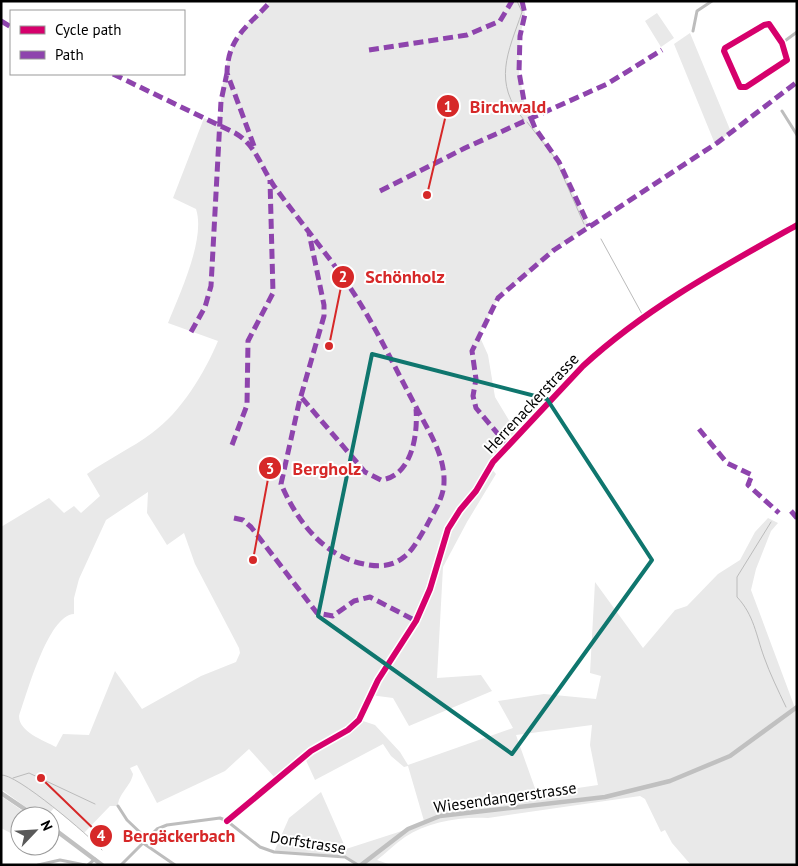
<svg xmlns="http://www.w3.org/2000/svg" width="798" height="866" font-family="'PT Sans',sans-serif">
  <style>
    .green { fill: #e9e9e9; fill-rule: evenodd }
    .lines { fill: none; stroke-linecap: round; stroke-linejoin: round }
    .stream { stroke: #bbb; stroke-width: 1 }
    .minor { stroke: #bdbdbd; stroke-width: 3 }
    .secondary { stroke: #c0c0c0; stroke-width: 4.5 }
    .quiet { stroke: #8e44ad; stroke-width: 5; stroke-dasharray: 10 5; stroke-linecap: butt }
    .cycleway-casing { stroke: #fff; stroke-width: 9 }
    .cycleway { stroke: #d6006c; stroke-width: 6 }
    .marked { fill: none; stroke: #0f766e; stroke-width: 4; stroke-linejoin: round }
    .labels { text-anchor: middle; stroke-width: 4; stroke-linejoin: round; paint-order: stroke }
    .street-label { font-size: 16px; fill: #000; stroke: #fff }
    .leader { fill: none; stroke: #d62828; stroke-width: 2 }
    .callout-dot { fill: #d62828; stroke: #fff; stroke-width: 2 }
    .mark-label { font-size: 15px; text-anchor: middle; font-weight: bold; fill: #fff }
    .callout-label { font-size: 18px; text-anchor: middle; font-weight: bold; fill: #d62828; stroke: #fff; stroke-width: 4; stroke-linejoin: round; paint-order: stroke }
  </style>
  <rect width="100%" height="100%" fill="#fff"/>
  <path class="green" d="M271,1H522L525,14L520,36L519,72L524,101L535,128L559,162L589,226L554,250L531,272L507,289L498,298L479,335L488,355L495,397L519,437L490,467L496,474L467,522L443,567L437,678L481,675L492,691L409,726L393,698L370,695L360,720L375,725L400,752L408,765L513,728L498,701L544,694L596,699L601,676L590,673L595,582L643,648L675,610L687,606L718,574L740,560L755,532L768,518L778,523L771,531L756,569L751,590L795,708L797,707V865H691L672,843L665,830L661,832L645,799L640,796L488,818C461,816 427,822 405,837C395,844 386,853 377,860L391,865H358L345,857L274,852L289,818L321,792L346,849L408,829L424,821L408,766L404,767L391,756L383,744L315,780L304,756L276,779L249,749L225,771L157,803L137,765L130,768L133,774C131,786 118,794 118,806H110L84,833L54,808L47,816H38L1,789V527L49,498L64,513L74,506L81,513L100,496L87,474C108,459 132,448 152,433C181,412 204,374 218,341L168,323C179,295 206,239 196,209L173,198L204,118L220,125C220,98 224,53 241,32C249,20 261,12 271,1ZM148,492L147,513L167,545L184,533L195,564L239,648L240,653L236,662L201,676L142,709L115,671L89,735L63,734L56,747C43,740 19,732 19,716C27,694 48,615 74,614V598L79,579L106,520ZM592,725L590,745L598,785L537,794L516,735Z
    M657,13L674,38L661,47L645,21Z
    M690,33L731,132L715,144L674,44Z
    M1,796L30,816H20V838L1,828Z"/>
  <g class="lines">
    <path class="stream" d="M517,1L522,12C508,53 492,82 524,120
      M527,122L555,158L584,224
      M601,239L642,314
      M771,522L737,577V597C754,615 756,635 764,657C770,674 778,690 786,707
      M1,775C15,772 91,837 102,850
      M13,778L29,773L95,804"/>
    <path class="minor" d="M769,24L782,43L787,60L746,87H740L724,51L725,48L764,25Z
      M693,31L697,11L712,1
      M782,43L797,32
      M782,111L797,135
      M118,806L127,820L147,839
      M227,821L311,751L348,730L359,720L378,680L416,621L430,589L448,529L460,510L476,491L493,462L583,366C646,308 722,267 797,225
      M143,843L175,865
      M38,865L60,860L85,865
      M88,865L95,859
      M121,865L157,829L167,825L220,818L227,821L260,847L274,852L345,857L358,865"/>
    <path class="secondary" d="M1,793L35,816
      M50,826L102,865
      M361,865L408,829L440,816L605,797L670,781L730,756L797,707"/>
    <path class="quiet" d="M522,1L525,14L520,36L519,72L524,101L535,128L559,162L589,226
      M1,21L11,27
      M369,50L467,35L500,21L512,1
      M113,74L235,133C256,145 261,167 274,186C298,219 324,250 347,283C373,321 393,364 415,405C427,429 445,454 444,482C444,498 433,513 426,527C419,538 413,550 404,557C392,567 378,567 364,564C323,556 297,521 281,484L299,403L324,316V305L309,233
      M254,146L227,73C228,36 249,26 271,1
      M380,191L465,148L607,84L662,50
      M191,332L205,307L211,286L221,101L227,73
      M302,398L365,472L381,480C412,476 418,435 416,409
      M699,429L727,463L752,475L748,485L779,513
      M232,445L247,405L248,341L273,293L270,180
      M509,447L476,408L473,396L476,379L472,351L498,298L554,250L717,143L797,82
      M791,511L797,518
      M234,518L243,520L251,527L317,613L333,616L354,601L370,597L416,621"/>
    <g class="cycleway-casing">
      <path id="cycleway" d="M769,24L782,43L787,60L746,87H740L724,51L725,48L764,25Z
        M227,821L311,751L348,730L359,720L378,680L416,621L430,589L448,529L460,510L476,491L493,462L583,366C646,308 722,267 797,225"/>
    </g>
    <use href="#cycleway" class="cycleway"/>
  </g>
  <path class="marked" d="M372,354L547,399L652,560L512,754L318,616Z"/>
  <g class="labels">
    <g class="street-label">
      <text transform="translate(531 403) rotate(-47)" y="6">Herrenackerstrasse</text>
      <text transform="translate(505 797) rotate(-8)" y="6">Wiesendangerstrasse</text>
      <text transform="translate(308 842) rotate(9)" y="6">Dorfstrasse</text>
    </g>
  </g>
  <path class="leader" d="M427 195L448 106M329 346L343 277M253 560L270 468M41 778L101 836"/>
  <g class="callout-dot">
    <circle cx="427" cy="195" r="5"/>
    <circle cx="329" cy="346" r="5"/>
    <circle cx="253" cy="560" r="5"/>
    <circle cx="41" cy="778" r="5"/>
    <circle cx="448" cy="106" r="12"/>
    <circle cx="343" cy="277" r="12"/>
    <circle cx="270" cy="468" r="12"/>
    <circle cx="101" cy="836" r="12"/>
  </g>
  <g class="mark-label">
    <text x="448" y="112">1</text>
    <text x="343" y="282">2</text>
    <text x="270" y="474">3</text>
    <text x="101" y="841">4</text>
  </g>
  <g class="callout-label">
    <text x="508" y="113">Birchwald</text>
    <text x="405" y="283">Schönholz</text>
    <text x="327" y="475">Bergholz</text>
    <text x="179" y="842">Bergäckerbach</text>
  </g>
  <rect width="798" height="866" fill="none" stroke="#000000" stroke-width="5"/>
  <rect x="10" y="10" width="175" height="65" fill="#ffffff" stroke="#999999"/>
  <rect x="20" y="26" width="25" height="8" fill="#d6006c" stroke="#999999"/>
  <text x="55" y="35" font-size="15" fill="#000000">Cycle path</text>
  <rect x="20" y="51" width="25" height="8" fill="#8e44ad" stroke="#999999"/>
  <text x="55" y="60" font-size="15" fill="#000000">Path</text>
  <g transform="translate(35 831) rotate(65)"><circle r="24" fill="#ffffff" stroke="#999999"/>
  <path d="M0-4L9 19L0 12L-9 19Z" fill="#595959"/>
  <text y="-8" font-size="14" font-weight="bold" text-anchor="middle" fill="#000000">N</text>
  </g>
</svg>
